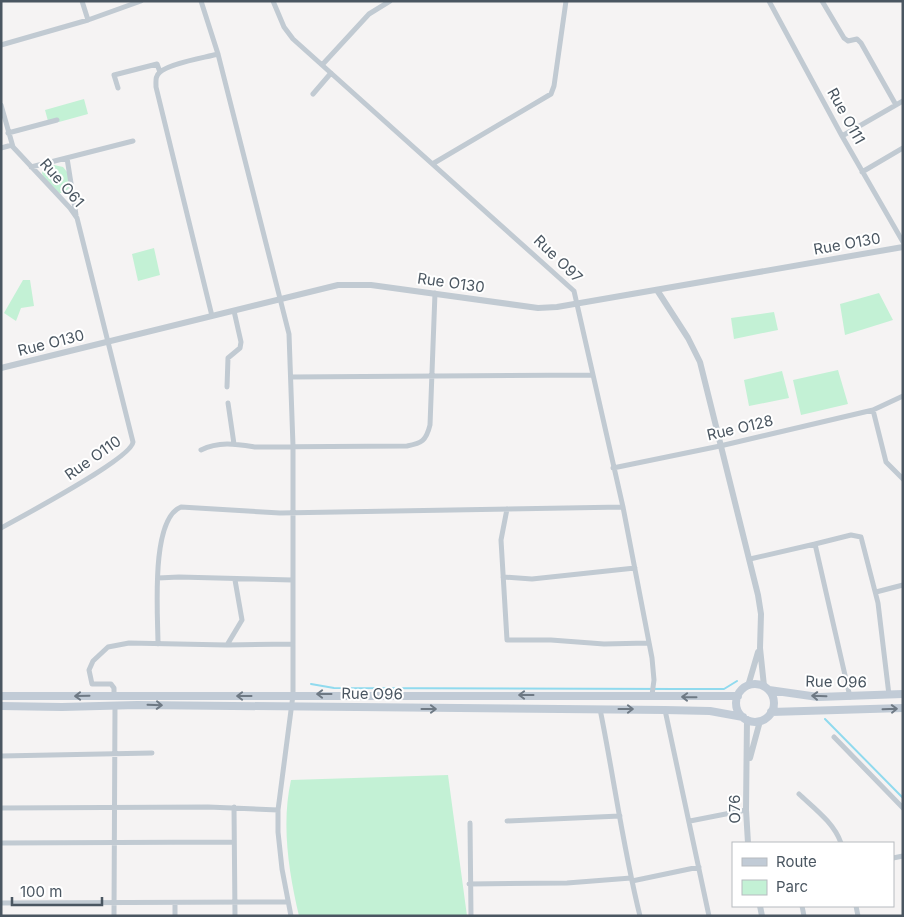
<svg xmlns="http://www.w3.org/2000/svg" width="904" height="917" font-family="Inter,sans-serif">
  <style>
    .green { fill: #c3f1d5 }
    .lines { fill: none; stroke-linecap: round; stroke-linejoin: round }
    .stream { stroke: #90daee; stroke-width: 2 }
    .minor { stroke: #c1cad2; stroke-width: 5 }
    .tertiary { stroke: #c1cad2; stroke-width: 6 }
    .secondary { stroke: #c1cbd6; stroke-width: 8 }
    .oneway { stroke: #6e7984 }
    .labels { text-anchor: middle; stroke-width: 4; stroke-linejoin: round; paint-order: stroke }
    .street-label { font-size: 15px; fill: #4a5661; stroke: #fff }
  </style>
  <rect width="100%" height="100%" fill="#f5f3f3"/>
  <path class="green" d="M84,99L88,114L59,122L57,118L48,121L45,110Z
    M54,165L63,167L68,173L70,187L64,193H59L44,179L42,173L44,167Z
    M154,248L160,275L138,281L132,254Z
    M23,280H30L34,306L21,308L16,321L4,313Z
    M879,293L893,320L845,335L840,304Z
    M774,312L778,330L734,339L731,318Z
    M838,370L848,404L801,415L793,380Z
    M782,371L789,398L749,406L744,380Z
    M448,775L467,916H299C289,873 281,825 291,780Z"/>
  <g class="lines">
    <path class="stream" d="M311,684L334,688L677,689H724L737,681
      M825,719L903,798"/>
    <path class="minor" d="M82,1L88,20
      M201,1L218,54L289,334L293,446V695L278,810V832L282,869L291,916
      M273,1L284,27L293,39L574,291L623,507L652,658L654,680L652,695
      M769,1L842,136L903,242
      M822,1L844,38L848,41L857,39L861,43L896,105
      M1,45L88,20L141,1
      M322,65L369,14L390,1
      M118,88L114,75L157,64L160,72
      M313,94L331,73
      M1,105L13,147L70,208L77,218L133,442C132,458 21,517 1,528
      M8,133L57,120
      M842,136L903,101
      M1,148L12,145
      M67,158L76,215
      M434,163L551,94L554,86L566,1
      M31,167L133,141
      M862,172L903,148
      M212,316L156,87C156,81 155,76 160,72C171,63 203,58 218,54
      M291,377L593,375
      M227,387L228,358L240,348L241,342L234,311
      M228,403L234,444
      M873,410L886,462L903,479
      M201,450C219,441 236,444 255,447L407,446C422,443 426,441 430,425L435,293
      M613,468L720,446L873,410L903,396
      M507,509L501,540L507,640H551L604,644L648,643
      M815,544L851,535L861,537L878,603L889,695
      M750,559L815,544L850,697
      M503,577L532,579L635,568
      M158,578L179,577L292,580
      M876,592L903,585
      M158,644C158,616 150,519 181,507L280,513L623,507
      M227,645L293,644
      M114,696V688L111,684H92L89,670L93,661L108,647L129,643L227,645L242,620L235,580
      M600,709C614,778 623,848 640,916
      M665,710L709,916
      M834,737L903,808
      M1,756L152,753
      M799,794C815,809 834,823 841,843
      M234,807L235,916
      M1,808L208,807L278,810
      M507,821L620,816
      M690,821L746,810
      M470,823L471,916
      M1,843L234,842
      M893,858L903,856
      M632,881L699,867
      M469,884L567,883L631,878
      M1,903L287,902
      M175,904V916
      M802,906L804,916
      M856,906L858,916
      M114,916L115,705"/>
    <path class="tertiary" d="M657,290L688,338L700,362L758,595L761,614L760,648L764,686
      M1,368L338,285H371L538,308L557,307L903,247
      M748,686L758,652
      M747,719L746,810L748,843
      M750,758L760,721
      M760,906L762,916"/>
    <path class="secondary" d="M736 703a19 19 0 1 1 38 0a19 19 0 1 1-38 0Z
      M769,690L818,697L903,694
      M1,696H738
      M1,706L62,707L137,705L665,710L710,711L743,717
      M771,712L903,708"/>
  </g>
  <defs><path id="oneway-shaft" d="M-6 0H5M1.5-3L5.5 0L1.5 3" fill="none" stroke-width="1.6" stroke-linecap="round" stroke-linejoin="round" transform="scale(1.25)"/></defs>
  <g class="oneway">
    <use href="#oneway-shaft" transform="translate(324 694) rotate(-180)"/>
    <use href="#oneway-shaft" transform="translate(526 695) rotate(-180)"/>
    <use href="#oneway-shaft" transform="translate(82 696) rotate(179)"/>
    <use href="#oneway-shaft" transform="translate(244 696) rotate(-180)"/>
    <use href="#oneway-shaft" transform="translate(819 696) rotate(-178)"/>
    <use href="#oneway-shaft" transform="translate(689 697) rotate(-179)"/>
    <use href="#oneway-shaft" transform="translate(155 705) rotate(2)"/>
    <use href="#oneway-shaft" transform="translate(429 709)"/>
    <use href="#oneway-shaft" transform="translate(626 709)"/>
    <use href="#oneway-shaft" transform="translate(890 709) rotate(-2)"/>
  </g>
  <g class="labels">
    <g class="street-label">
      <text transform="translate(846 116) rotate(61)" y="5">Rue O111</text>
      <text transform="translate(62 183) rotate(49)" y="5">Rue O61</text>
      <text transform="translate(847 244) rotate(-10)" y="5">Rue O130</text>
      <text transform="translate(558 259) rotate(44)" y="5">Rue O97</text>
      <text transform="translate(451 283) rotate(8)" y="5">Rue O130</text>
      <text transform="translate(51 343) rotate(-14)" y="5">Rue O130</text>
      <text transform="translate(740 428) rotate(-13)" y="5">Rue O128</text>
      <text transform="translate(93 458) rotate(-35)" y="5">Rue O110</text>
      <text transform="translate(836 682) rotate(1)" y="5">Rue O96</text>
      <text transform="translate(372 694) rotate(1)" y="5">Rue O96</text>
      <text transform="translate(735 809) rotate(-91)" y="5">O76</text>
    </g>
  </g>
  <rect width="904" height="917" fill="none" stroke="#4a5661" stroke-width="5"/>
  <rect x="732" y="842" width="162" height="65" fill="#ffffff" stroke="#b7bbc0"/>
  <rect x="742" y="858" width="25" height="8" fill="#c1cbd6" stroke="#b7bbc0"/>
  <text x="776" y="867" font-size="15" fill="#4a5661">Route</text>
  <rect x="742" y="880" width="25" height="15" fill="#c3f1d5" stroke="#b7bbc0"/>
  <text x="776" y="892" font-size="15" fill="#4a5661">Parc</text>
  <path d="M12 897v8h90v-8" fill="none" stroke="#4a5661" stroke-width="2.5"/>
  <text x="20" y="897" font-size="15" fill="#4a5661" stroke="#ffffff" stroke-width="4" paint-order="stroke">100 m</text>
</svg>
